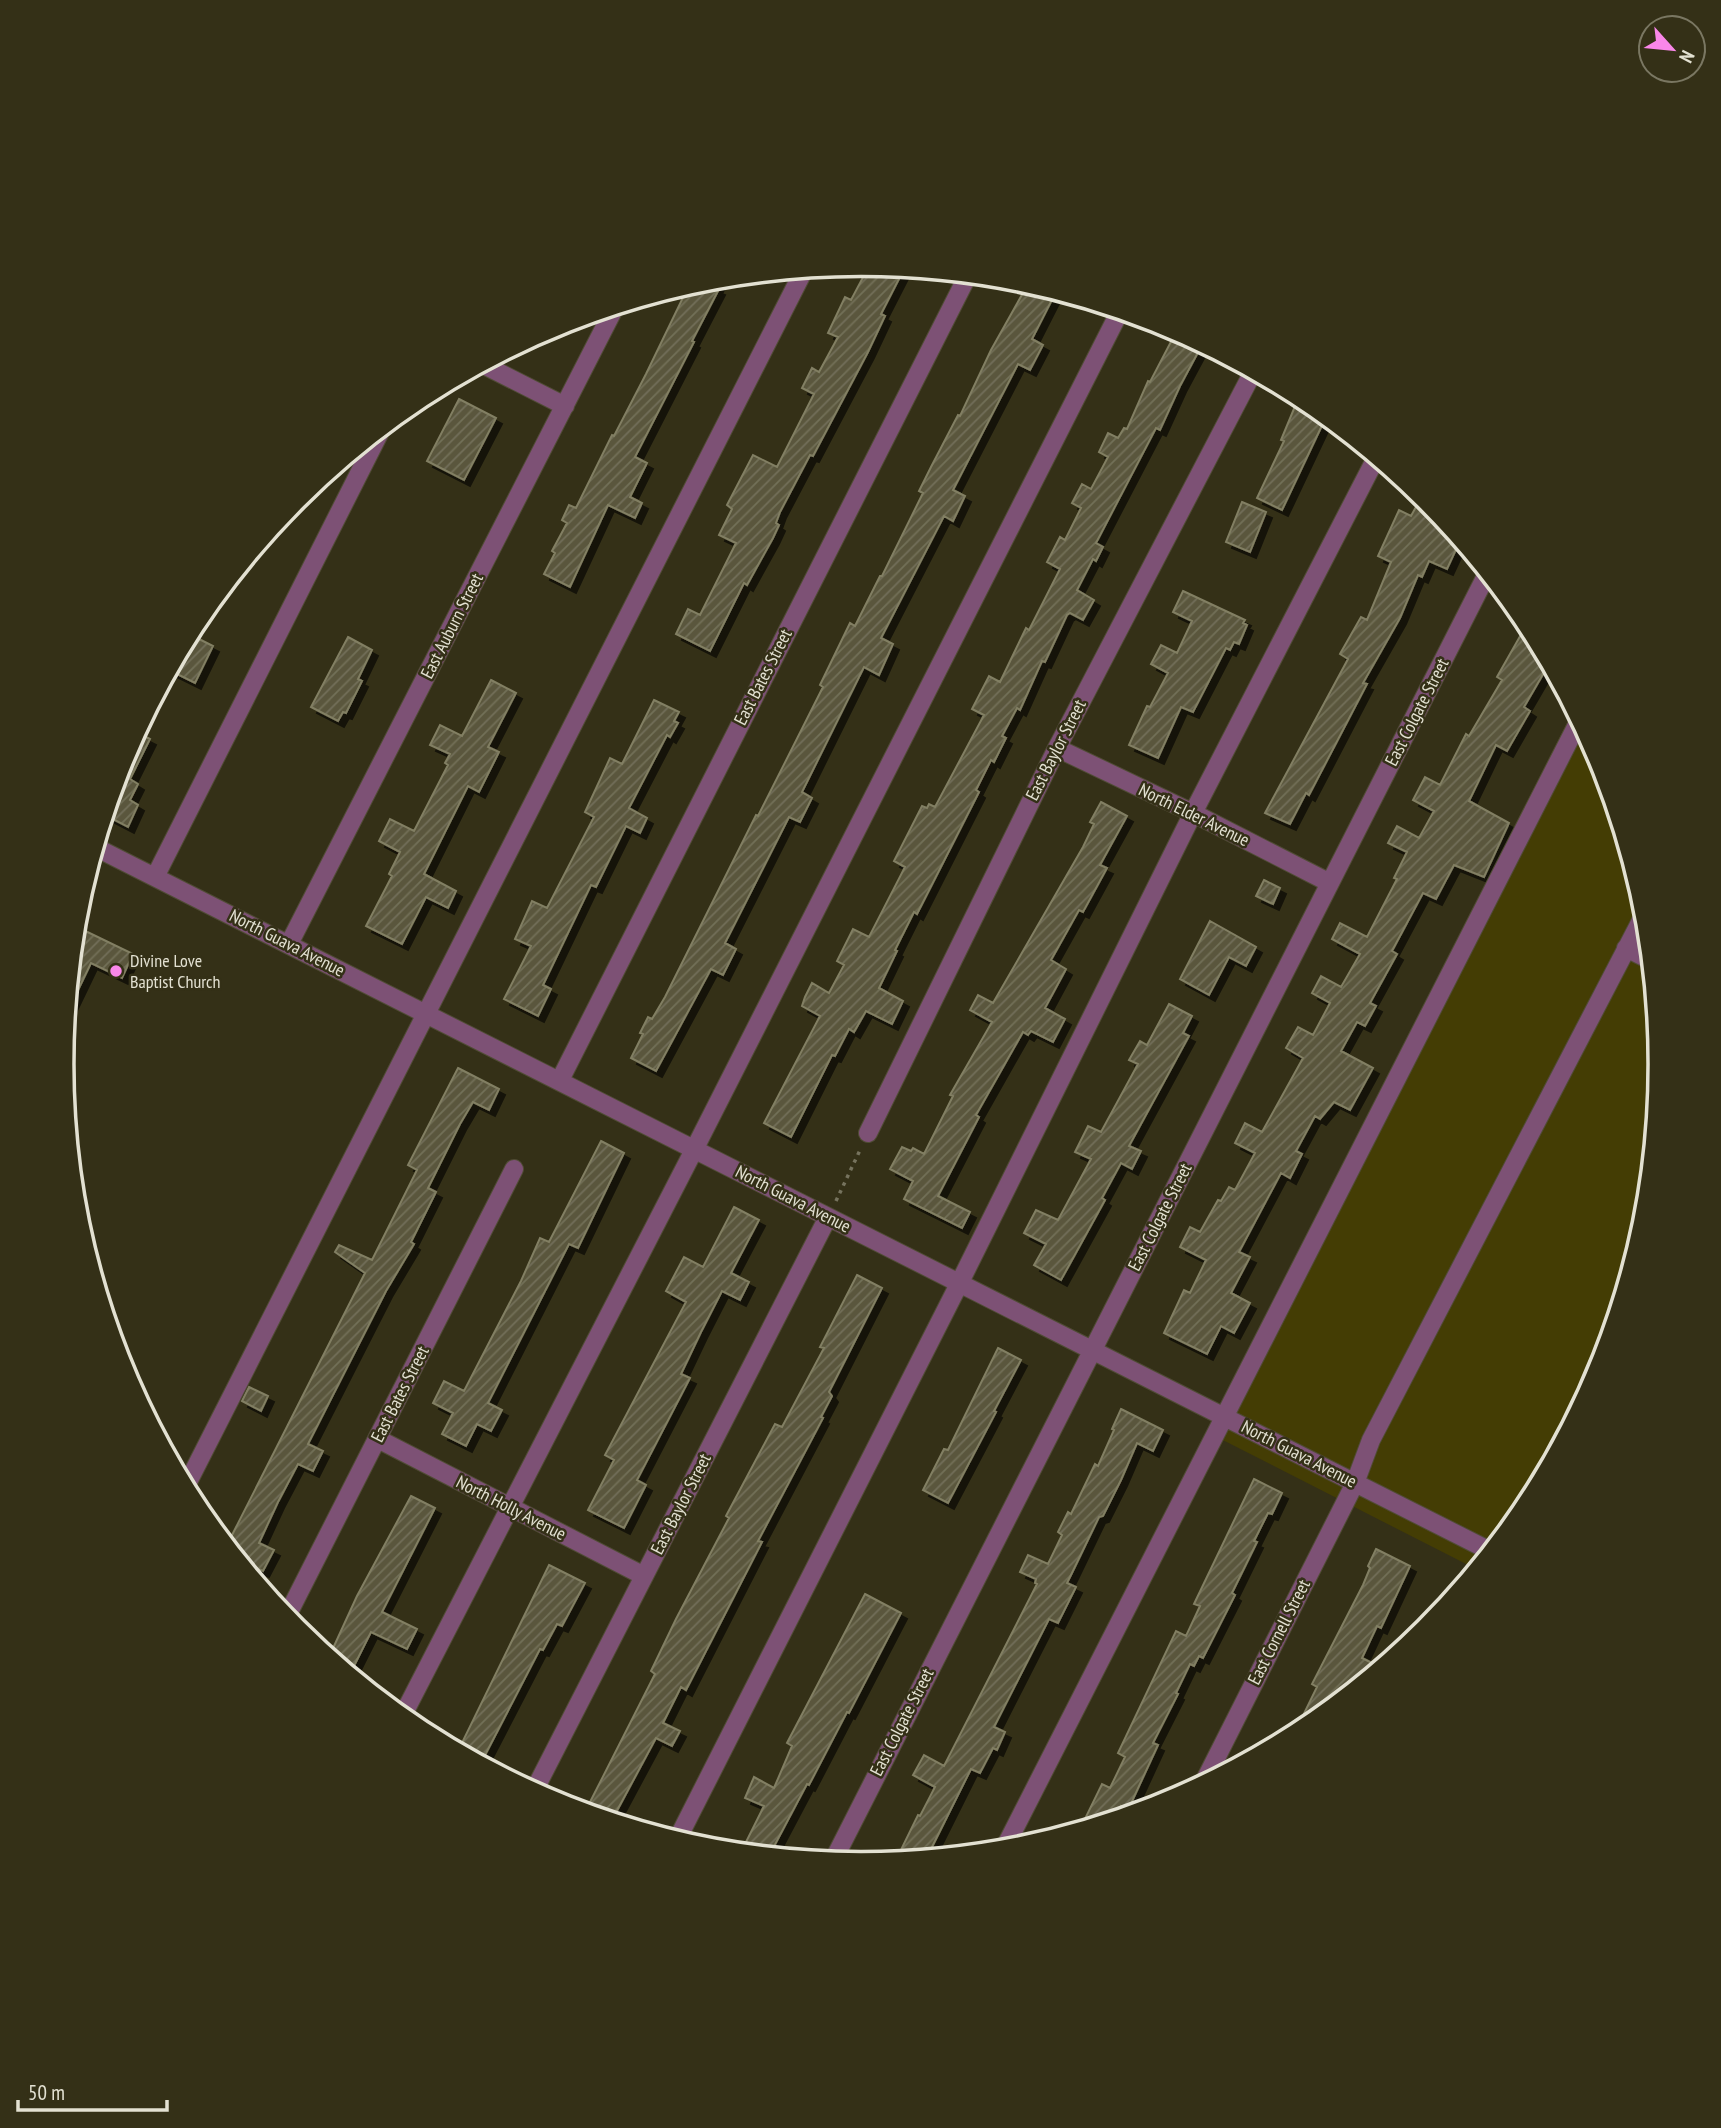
<svg xmlns="http://www.w3.org/2000/svg" width="1721" height="2128" font-family="'PT Sans Narrow',sans-serif">
  <style>
    .grass { fill: #443d04 }
    .building { fill: url(#building-hatch); stroke: #827f63; stroke-width: 2; filter: url(#shadow) }
    .lines { fill: none; stroke-linecap: round; stroke-linejoin: round }
    .minor-casing { stroke: #504c35; stroke-width: 20 }
    .path { stroke: #76735e; stroke-width: 3.5; stroke-dasharray: 3.5 5; stroke-linecap: butt }
    .minor { stroke: #7d5175; stroke-width: 18 }
    .poi-dot { fill: #f987e9; stroke: #343017; stroke-width: 2.5 }
    .labels { text-anchor: middle; stroke-width: 5; stroke-linejoin: round; paint-order: stroke }
    .street-label { font-size: 18px; fill: #e3e1d2; stroke: #343017 }
    .poi-label { font-size: 18px; fill: #e3e1d2; stroke: #343017; text-anchor: start }
    .rim { fill: none; stroke: #e3e1d2; stroke-width: 3.5 }
  </style>
  <defs>
    <pattern id="building-hatch" width="6" height="6" patternUnits="userSpaceOnUse" patternTransform="scale(1.75)"><rect width="6" height="6" fill="#5a573d"/><path d="M-1 1l2-2M0 6l6-6M5 7l2-2" fill="none" stroke="#726f58"/></pattern>
    <filter id="shadow"><feDropShadow dx="6" dy="6" stdDeviation="0" flood-color="#0009"/></filter>
  </defs>
  <rect width="100%" height="100%" fill="#343017"/>
  <path class="grass" d="M1573,711L1599,759L1644,908L1660,1064L1644,1220L1599,1370L1525,1508L1467,1579L1472,1567L1207,1432Z"/>
  <path class="building" d="M869,266L904,269L881,314L885,316L868,352L813,456L810,455L780,512L776,523L779,525L773,538L747,585L744,583L710,651L676,634L688,609L700,615L736,543L719,535L732,509L727,505L753,455L777,467L814,394L802,388L812,368L819,372L838,337L828,333L845,297L851,300Z
    M721,278L716,288L719,289L692,341L694,342L635,457L647,463L630,497L642,503L635,518L608,505L570,587L544,574L555,553L552,551L567,523L562,520L569,505L576,508L612,435L614,436L646,374L689,285Z
    M1028,284L1056,292L1032,339L1043,345L1030,370L1018,364L953,490L965,496L953,521L944,516L881,638L893,644L879,675L864,667L802,792L812,798L800,822L789,817L725,943L736,949L723,975L711,969L656,1071L631,1058L643,1034L640,1033L648,1017L652,1019L665,997L756,815L758,816L823,687L820,685L850,623L855,626L880,576H882L923,493L919,491L931,467L958,415L960,416L991,350Z
    M1176,332L1202,345L1180,386L1160,430L1156,428L1096,543L1103,547L1096,561L1093,559L1077,590L1094,600L1083,620L1070,613L1067,615L1045,662L1042,661L1020,710L1017,708L1002,736L1006,738L994,762L991,760L976,790L979,792L917,914L914,912L895,950L897,951L879,988L903,1001L892,1024L866,1011L854,1032L849,1029L835,1056L832,1055L791,1137L764,1123L820,1016L802,1006L805,997L812,983L829,993L844,965L837,961L853,929L869,937L905,867L894,861L922,806L927,808L929,804L935,807L984,715L972,709L989,676L1000,682L1026,628L1029,630L1060,569L1047,562L1060,537L1065,540L1081,508L1072,503L1082,484L1091,489L1108,457L1099,452L1108,433L1118,438L1124,428L1127,429L1148,381L1150,382Z
    M459,399L496,418L464,480L427,461Z
    M1298,399L1312,405L1326,417L1282,510L1257,498L1284,441L1281,440Z
    M1422,496L1444,521L1439,529L1460,541L1447,569L1429,561L1422,577L1418,575L1400,618L1363,683L1367,684L1309,795L1306,793L1290,824L1265,813L1348,659L1340,654L1361,617L1367,620L1391,562L1378,556L1399,510L1411,516Z
    M1242,502L1266,512L1250,552L1226,542Z
    M1183,591L1245,620L1243,623L1247,625L1239,644L1234,642L1230,650L1226,648L1193,712L1181,707L1158,758L1129,745L1147,706L1150,707L1168,673L1151,664L1161,645L1177,653L1192,621L1173,612Z
    M1527,624L1549,664L1524,707L1530,711L1507,751L1496,745L1469,801L1509,823L1484,877L1454,865L1436,899L1423,893L1392,951L1397,954L1370,1003L1376,1006L1365,1026L1357,1022L1341,1051L1373,1068L1350,1110L1334,1102L1320,1119L1315,1116L1296,1151L1302,1154L1290,1178L1281,1173L1239,1252L1250,1257L1231,1293L1250,1303L1234,1333L1221,1326L1207,1354L1164,1333L1184,1290L1190,1293L1206,1260L1180,1247L1190,1227L1200,1232L1218,1200L1221,1201L1229,1187L1235,1190L1255,1153L1235,1143L1245,1123L1262,1132L1303,1058L1286,1048L1298,1027L1313,1035L1330,1003L1312,993L1321,976L1341,987L1360,954L1332,939L1340,923L1367,937L1397,879L1394,878L1407,852L1388,843L1397,826L1419,838L1434,811L1413,800L1425,777L1440,785L1466,734L1469,736L1502,680L1497,677Z
    M189,634L213,646L195,683L169,670Z
    M348,637L372,650L358,679L362,681L346,713L343,712L338,721L311,707Z
    M491,680L516,693L488,747L499,752L479,792L468,786L424,874L456,891L448,908L426,897L402,944L366,926L392,876L389,874L400,852L379,841L390,819L414,831L448,765L445,763L450,754L430,745L440,725L462,736Z
    M654,700L679,712L674,721L678,723L670,737L667,735L629,808L647,818L640,833L626,826L596,887L591,885L543,985L551,989L538,1016L504,999L531,946L515,939L532,901L547,908L594,817L585,812L610,758L622,764Z
    M136,732L150,739L130,779L138,784L130,800L138,805L128,827L105,815L122,758Z
    M1101,802L1127,816L1100,865L1107,868L1083,912L1079,910L1051,960L1066,969L1045,1008L1065,1019L1053,1042L1031,1031L1028,1035L1023,1032L976,1115L979,1117L938,1196L970,1212L962,1228L904,1199L913,1181L890,1169L902,1147L911,1151L913,1148L924,1154L953,1096L950,1095L992,1022L970,1010L978,995L993,1003L1083,847L1094,824L1090,822Z
    M1264,880L1280,888L1273,904L1256,896Z
    M1210,921L1256,947L1246,966L1229,957L1209,995L1180,979Z
    M75,926L133,954L122,978L91,963L68,1011H66Z
    M1169,1004L1192,1016L1183,1033L1189,1036L1129,1146L1141,1151L1132,1169L1121,1163L1102,1198L1105,1200L1061,1280L1034,1265L1046,1244L1024,1233L1036,1210L1058,1220L1091,1159L1075,1152L1088,1126L1101,1132L1138,1064L1129,1060L1140,1041L1147,1045Z
    M458,1068L499,1089L489,1110L473,1102L460,1124L428,1188L436,1192L411,1242L414,1244L386,1291L308,1444L323,1451L313,1471L298,1464L278,1502L259,1543L274,1550L263,1571L247,1564L245,1568L227,1545L365,1273L335,1252L339,1245L372,1260L417,1170L408,1165Z
    M601,1141L624,1153L578,1248L569,1244L488,1403L502,1410L491,1431L477,1424L466,1446L442,1434L453,1413L433,1403L444,1381L464,1391L521,1281L540,1238L549,1242Z
    M734,1207L759,1220L731,1273L749,1282L740,1300L722,1291L701,1332L681,1374L690,1378L637,1480L646,1485L624,1528L588,1510L614,1460L605,1455L686,1302L666,1291L684,1257L703,1267Z
    M857,1275L882,1288L829,1392L832,1396L821,1417L823,1418L758,1541L762,1542L686,1690L681,1687L663,1723L680,1731L672,1746L656,1738L612,1820L585,1812L655,1674L651,1671L676,1619L729,1518L726,1516L775,1424L782,1427L824,1348L820,1347Z
    M998,1348L1021,1360L994,1411L996,1412L948,1503L923,1490L944,1449L948,1450Z
    M249,1387L268,1396L261,1411L242,1401Z
    M1121,1409L1163,1430L1153,1451L1137,1443L1121,1480L1103,1516L1099,1517L1071,1575L1067,1583L1076,1587L1058,1623L1049,1619L994,1727L1005,1732L997,1750L993,1748L980,1773L971,1769L927,1857L896,1860L918,1815L920,1816L935,1787L913,1775L924,1755L944,1766L1037,1584L1035,1583L1036,1579L1020,1572L1028,1555L1048,1564L1062,1535L1058,1532L1068,1512L1071,1514L1095,1464L1098,1466L1114,1430L1112,1429Z
    M1254,1479L1282,1493L1272,1514L1268,1513L1254,1541L1257,1542L1232,1593L1235,1595L1203,1658L1199,1656L1194,1666L1190,1664L1176,1693L1178,1694L1153,1743L1158,1745L1128,1810L1121,1806L1116,1818L1080,1829L1102,1784L1110,1788L1125,1757L1118,1753L1176,1631L1186,1636L1200,1606L1194,1604Z
    M411,1496L435,1508L382,1612L417,1629L407,1649L371,1632L350,1674L329,1657L357,1596Z
    M1376,1549L1410,1566L1381,1628L1377,1626L1362,1658L1376,1665L1371,1674L1304,1729L1294,1734L1317,1687L1312,1684L1363,1585L1370,1568L1368,1566Z
    M549,1565L585,1583L562,1626L557,1624L543,1650L540,1649L481,1763L458,1751Z
    M865,1594L901,1613L849,1713L847,1712L809,1785L807,1784L770,1854L741,1852L764,1806L745,1798L754,1777L774,1788L792,1746L787,1743Z"/>
  <g class="lines">
    <g class="minor-casing">
      <path id="minor" d="M482,364L565,406
        M1057,748L1193,813L1330,883
        M95,847L1490,1551
        M155,877L382,428
        M289,944L615,307
        M1626,948L1650,960
        M560,1080L968,275
        M868,1133L1057,748L1253,372
        M378,1439L644,1576
        M185,1488L804,270
        M286,1618L514,1169
        M402,1717L695,1148L1120,311
        M1204,1782L1355,1483L1371,1440L1645,913
        M534,1791L828,1217
        M677,1840L959,1284L1193,813L1376,458
        M1004,1849L1579,721
        M833,1861L1487,574"/>
    </g>
    <path class="path" d="M836,1201L861,1148"/>
    <use href="#minor" class="minor"/>
  </g>
  <circle class="poi-dot" cx="116" cy="971" r="7"/>
  <g class="labels">
    <g class="street-label">
      <text transform="translate(452 626) rotate(-63)" y="6">East Auburn Street</text>
      <text transform="translate(763 677) rotate(-63)" y="6">East Bates Street</text>
      <text transform="translate(1417 712) rotate(-63)" y="6">East Colgate Street</text>
      <text transform="translate(1056 750) rotate(-63)" y="6">East Baylor Street</text>
      <text transform="translate(1194 815) rotate(26)" y="6">North Elder Avenue</text>
      <text transform="translate(287 943) rotate(27)" y="6">North Guava Avenue</text>
      <text transform="translate(793 1199) rotate(27)" y="6">North Guava Avenue</text>
      <text transform="translate(1160 1217) rotate(-63)" y="6">East Colgate Street</text>
      <text transform="translate(400 1394) rotate(-63)" y="6">East Bates Street</text>
      <text transform="translate(1299 1454) rotate(27)" y="6">North Guava Avenue</text>
      <text transform="translate(681 1504) rotate(-63)" y="6">East Baylor Street</text>
      <text transform="translate(511 1508) rotate(27)" y="6">North Holly Avenue</text>
      <text transform="translate(1279 1632) rotate(-63)" y="6">East Cornell Street</text>
      <text transform="translate(902 1722) rotate(-63)" y="6">East Colgate Street</text>
    </g>
    <g class="poi-label">
      <text x="130" y="967">Divine Love<tspan x="130" dy="21">Baptist Church</tspan></text>
    </g>
  </g>
  <path d="M0 0H1721V2128H0ZM74 1064a787 787 0 1 1 1574 0a787 787 0 1 1-1574 0Z" fill="#343017" fill-rule="evenodd"/>
  <path class="rim" d="M74 1064a787 787 0 1 1 1574 0a787 787 0 1 1-1574 0Z"/>
  <g transform="translate(1672 49) rotate(117)"><circle r="33" fill="#343017" stroke="#7a7762" stroke-width="2"/>
  <path d="M0-5L12 26L0 18L-12 26Z" fill="#f987e9"/>
  <text y="-10" font-size="19" font-weight="bold" text-anchor="middle" fill="#e3e1d2">N</text>
  </g>
  <path d="M18 2100v10h149v-10" fill="none" stroke="#e3e1d2" stroke-width="3.5"/>
  <text x="28" y="2100" font-size="21" fill="#e3e1d2" stroke="#343017" stroke-width="5" paint-order="stroke">50 m</text>
</svg>
